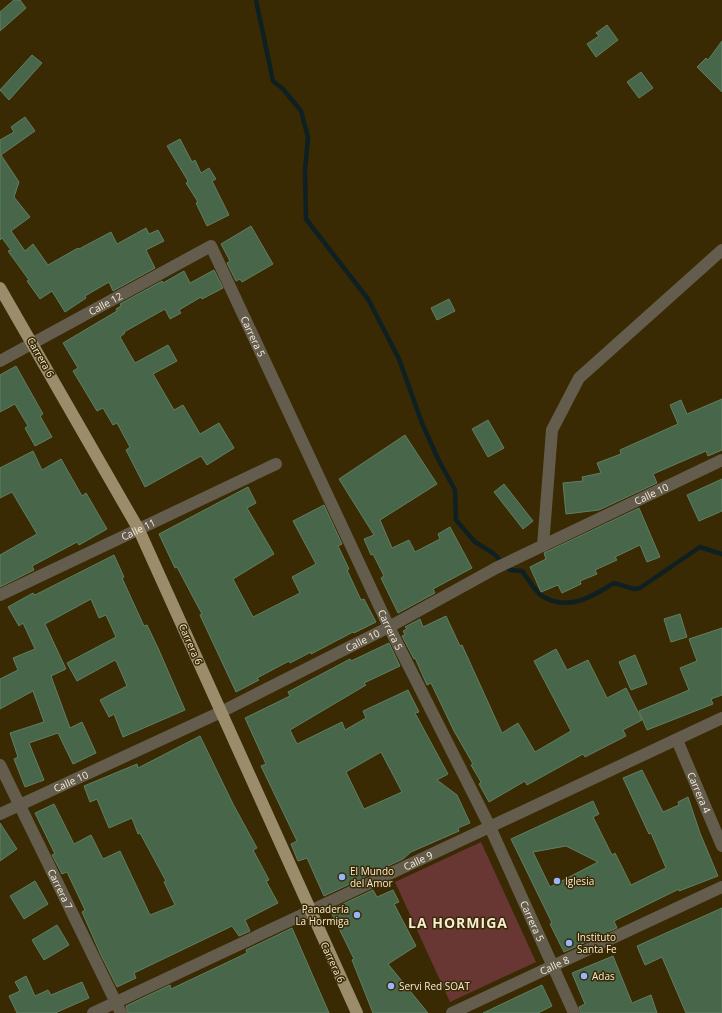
<svg xmlns="http://www.w3.org/2000/svg" width="722" height="1013" font-family="'Open Sans',sans-serif">
  <style>
    .green { fill: #693733 }
    .lines { fill: none; stroke-linecap: round; stroke-linejoin: round }
    .stream { stroke: #0f2022; stroke-width: 4.5 }
    .building { fill: #48664a; stroke: #607f62; fill-rule: evenodd }
    .minor { stroke: #645d4e; stroke-width: 12 }
    .major { stroke: #9b8c6c; stroke-width: 12 }
    .poi-dot { fill: #97b6fd; stroke: #392a03; stroke-width: 1.5 }
    .labels { text-anchor: middle; stroke-width: 3; stroke-linejoin: round; paint-order: stroke }
    .street-label { font-size: 10px; fill: #f6ecd8; stroke: #392a03 }
    .poi-label { font-size: 10px; fill: #f6ecd8; stroke: #392a03; text-anchor: start }
    .district-label { font-size: 14px; font-weight: bold; letter-spacing: 1px; fill: #f6ecd8; stroke: #392a03 }
  </style>
  <rect width="100%" height="100%" fill="#392a03"/>
  <path class="green" d="M481,842L536,962L450,1002L395,882Z"/>
  <g class="lines">
    <path class="stream" d="M256,0L273,81L283,89L301,111L308,137L305,171L306,219L368,299L399,359L422,423L438,459L455,490L456,520L475,542L493,553L510,570L522,571C528,578 534,591 542,596C567,612 592,597 614,583L634,589L640,588L700,547L722,554"/>
  </g>
  <path class="building" d="M14,0H20L26,8L0,31V12Z
    M607,25L618,40L596,57L587,44L599,36L596,33Z
    M722,41V92L697,67L706,58L708,60Z
    M32,55L42,63L9,100L0,90Z
    M641,72L653,88L639,98L627,82Z
    M25,117L35,131L1,155L19,182L14,197L30,217L11,231L25,251L33,244L48,265L78,248L79,249L111,232L117,244L146,228L149,234L158,230L164,241L146,250L155,268L113,291L109,282L85,296L86,298L65,312L52,291L40,299L27,281L29,280L8,251L11,250L2,238L0,240V140L14,132L11,127Z
    M180,139L192,162L195,160L201,173L209,168L216,179L212,181L229,215L207,226L196,203L198,202L186,183L188,181L167,146Z
    M251,226L273,264L242,282L240,279L236,281L227,263L230,261L221,244Z
    M214,270L223,288L202,299L201,297L179,310L181,313L170,319L165,309L124,332L125,333L120,337L135,363L168,345L177,361L153,374L174,410L183,405L200,434L219,423L234,448L207,465L201,456L145,487L126,450L130,447L117,423L113,425L103,408L97,411L73,371L78,368L63,343L117,311L116,309L121,306L120,304L162,281L163,283L184,271L190,283Z
    M449,299L455,311L437,320L431,308Z
    M16,366L43,414L40,416L52,437L35,446L25,428L28,426L15,404L0,412V375Z
    M722,399V450L708,456L706,451L653,474L657,483L599,510L566,514L563,483L583,481L582,477L601,473L597,463L621,454L620,450L678,424L670,405L681,400L687,414Z
    M488,420L504,448L488,457L472,429Z
    M405,435L437,484L380,520L392,548L409,540L415,552L440,539L438,534L450,527L472,568L433,589L435,593L398,613L381,578L384,576L373,554L371,555L364,539L374,535L339,479Z
    M33,451L42,470L61,459L82,496L86,493L107,529L79,545L77,542L32,566L34,570L0,587V555L37,534L12,492L0,498V468Z
    M722,479V511L699,521L687,495Z
    M504,484L533,521L523,529L494,492Z
    M248,487L256,503L247,508L274,554L233,579L253,617L300,593L292,577L316,564L293,521L324,505L342,544L338,546L349,569L347,570L361,600L364,599L376,622L354,633L353,632L311,654V652L290,663L289,661L257,678L259,680L236,692L200,615L202,614L177,567L175,568L159,534Z
    M639,508L660,557L647,562L640,545L615,557L617,560L595,570L597,574L580,581L581,584L562,593L558,585L541,592L530,567L546,559L544,553Z
    M114,555L124,577L122,578L144,626L147,625L158,648L185,710L123,737L114,714L109,717L100,700L127,686L117,663L115,660L77,681L67,663L116,637L106,615L99,618L91,599L45,624L66,669L51,676L70,728L82,722L96,753L73,764L58,733L29,743L44,780L25,787L14,759L18,757L10,733L44,722L33,691L0,709V679L18,670L13,658L35,649L23,623L19,626L8,607L33,593L35,595Z
    M680,614L687,637L671,642L664,619Z
    M446,616L460,646L462,645L502,733L518,723L535,752L571,731L534,661L556,649L567,670L588,660L607,698L626,688L642,720L623,730L626,736L585,757L583,754L527,785L525,781L489,802L479,784L481,782L471,765L473,764L454,731L431,683L427,685L415,658L414,659L402,636L405,635L403,631L407,629L405,627L420,619L423,627Z
    M722,628V695L711,699L713,704L647,730L639,711L689,690L680,668L697,661L689,639Z
    M389,643L400,666L364,683L366,685L290,730L297,744L342,722L345,730L366,718L363,711L408,690L419,712L415,713L448,774L437,780L457,795L470,823L458,828L459,831L411,852L403,859L324,896L307,858L298,861L291,844L297,841L261,766L266,764L245,718L290,696L288,692L350,659L351,661ZM381,752L402,792L364,809L346,772Z
    M635,655L647,684L631,690L619,662Z
    M200,736L233,804L257,848L253,850L269,880L266,881L278,903L245,920L250,931L239,936L232,926L134,973L136,978L117,987L101,955L82,912L85,910L67,872L62,874L52,855L55,854L35,813L54,804L74,844L91,835L103,859L120,851L150,915L175,905L164,882L166,881L140,833L138,834L132,818L109,828L97,799L90,802L84,786L137,764L138,768Z
    M642,770L663,812L679,805L678,802L688,797L700,833L718,876L679,891V889L614,921L617,928L564,952L550,924L552,923L511,839L593,801L599,814L593,817L612,855L615,853L631,885L666,868L651,833L649,834L623,778ZM566,846L598,862L550,887L533,852Z
    M0,823L17,849L0,861Z
    M35,881L48,904L24,919L10,896Z
    M373,890L377,897L393,890L399,902L394,904L416,946L388,964L428,1013H373L352,960L354,959L330,910Z
    M722,908V1013H686L662,957L645,965L637,946Z
    M57,925L69,945L44,960L32,940Z
    M292,928L329,1013H128L126,1006L170,985L171,989L247,953L246,950Z
    M613,956L632,1003L651,995L657,1013H581L579,1007L585,1004L572,973Z
    M26,976L35,996L48,990L51,995L82,982L89,998L55,1013H17L9,996L20,991L15,982Z
    M542,985L552,1006L538,1013H483Z"/>
  <g class="lines">
    <g class="minor">
      <path id="s1" d="M0,361L211,246L389,627L490,827L574,1013"/>
      <path d="M543,546L552,430L579,378L722,250"/>
      <path id="s2" d="M0,595L276,464"/>
      <path id="s3" d="M677,740L722,846"/>
      <path id="s4" d="M0,765L121,1013"/>
      <path id="s5" d="M0,814L221,712L389,627L496,568L722,460"/>
      <path id="s6" d="M93,1013L722,718"/>
      <path id="s7" d="M452,1013L722,887"/>
    </g>
    <path class="major" d="M0,288L139,530L357,1013"/>
  </g>
  <g class="poi-dot">
    <circle cx="342" cy="877" r="4"/>
    <circle cx="557" cy="881" r="4"/>
    <circle cx="357" cy="915" r="4"/>
    <circle cx="569" cy="943" r="4"/>
    <circle cx="584" cy="976" r="4"/>
    <circle cx="391" cy="986" r="4"/>
  </g>
  <g class="labels">
    <g class="street-label">
      <text dy="4" stroke="none"><textPath href="#s1" startOffset="120">Calle 12</textPath></text>
      <text dy="4" stroke="none"><textPath href="#s1" startOffset="340">Carrera 5</textPath></text>
      <text transform="translate(41 357) rotate(60)" y="4">Carrera 6</text>
      <text dy="4" stroke="none"><textPath href="#s5" startOffset="726">Calle 10</textPath></text>
      <text dy="4" stroke="none"><textPath href="#s2" startOffset="153">Calle 11</textPath></text>
      <text dy="4" stroke="none"><textPath href="#s1" startOffset="664">Carrera 5</textPath></text>
      <text dy="4" stroke="none"><textPath href="#s5" startOffset="402">Calle 10</textPath></text>
      <text transform="translate(191 644) rotate(66)" y="4">Carrera 6</text>
      <text dy="4" stroke="none"><textPath href="#s5" startOffset="78">Calle 10</textPath></text>
      <text dy="4" stroke="none"><textPath href="#s3" startOffset="57">Carrera 4</textPath></text>
      <text dy="4" stroke="none"><textPath href="#s6" startOffset="359">Calle 9</textPath></text>
      <text dy="4" stroke="none"><textPath href="#s4" startOffset="138">Carrera 7</textPath></text>
      <text dy="4" stroke="none"><textPath href="#s1" startOffset="988">Carrera 5</textPath></text>
      <text transform="translate(333 962) rotate(65)" y="4">Carrera 6</text>
      <text dy="4" stroke="none"><textPath href="#s7" startOffset="113">Calle 8</textPath></text>
    </g>
    <g class="poi-label">
      <text x="350" y="875">El Mundo<tspan x="350" dy="12">del Amor</tspan></text>
      <text x="565" y="885">Iglesia</text>
      <text x="349" y="913" text-anchor="end">Panadería<tspan x="349" dy="12">La Hormiga</tspan></text>
      <text x="577" y="941">Instituto<tspan x="577" dy="12">Santa Fe</tspan></text>
      <text x="592" y="980">Adas</text>
      <text x="399" y="990">Servi Red SOAT</text>
    </g>
    <g class="district-label">
      <text x="458" y="928">LA HORMIGA</text>
    </g>
  </g>
</svg>
